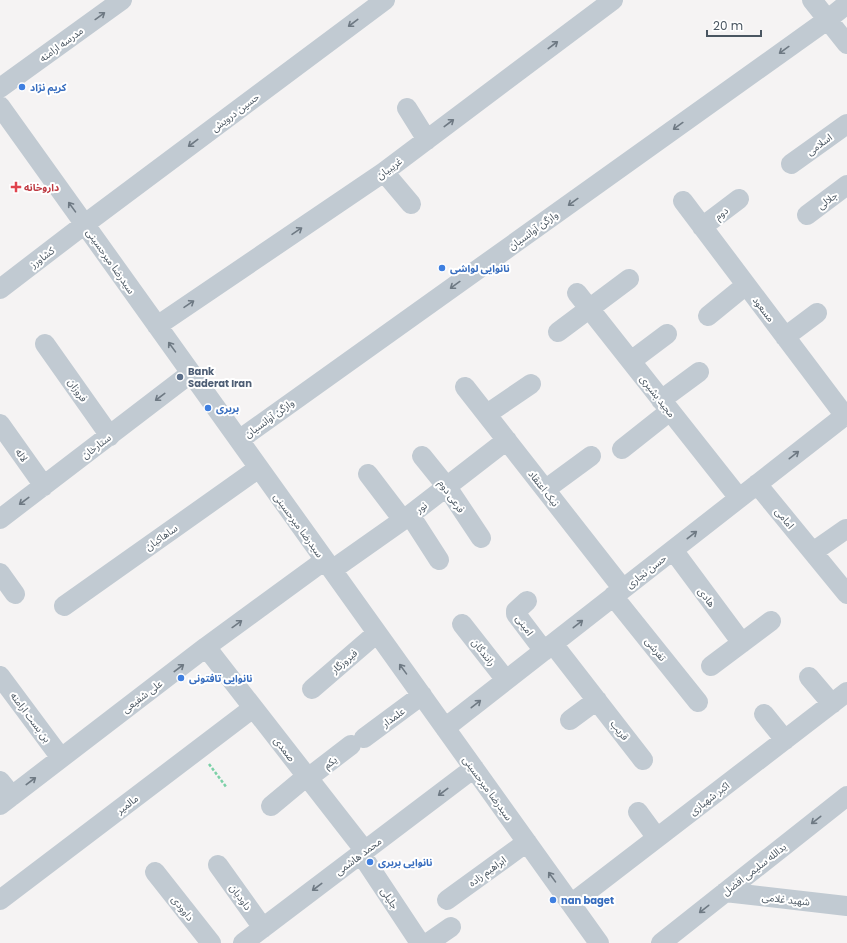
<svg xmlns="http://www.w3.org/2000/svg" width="847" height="943" font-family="Poppins,'Noto Sans Arabic',sans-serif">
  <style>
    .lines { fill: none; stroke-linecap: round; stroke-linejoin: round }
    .path { stroke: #7ad0a6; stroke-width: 2.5; stroke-dasharray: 3 2; stroke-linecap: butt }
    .street { stroke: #c1cad2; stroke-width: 20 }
    .oneway { stroke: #6e7983 }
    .shop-dot { fill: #3f7fe0; stroke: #fff; stroke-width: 1.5 }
    .health-dot { fill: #e0444e; stroke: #fff; stroke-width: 1.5 }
    .service-dot { fill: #5c6f8a; stroke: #fff; stroke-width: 1.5 }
    .labels { text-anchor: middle; stroke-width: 4; stroke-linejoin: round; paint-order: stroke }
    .street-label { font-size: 10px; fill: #4a5661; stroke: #fff }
    .shop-label { font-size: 10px; font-weight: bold; fill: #366cbe; stroke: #fff; text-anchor: start }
    .health-label { font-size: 10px; font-weight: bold; fill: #be3a42; stroke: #fff; text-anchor: start }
    .service-label { font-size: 10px; font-weight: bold; fill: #4e5e75; stroke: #fff; text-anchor: start }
  </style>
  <rect width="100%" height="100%" fill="#f5f3f3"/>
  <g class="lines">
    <path class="path" d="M209,764L227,788"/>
    <path class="street" d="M812,0L847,44
      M0,88L122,0
      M0,106L599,943
      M407,108L427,140
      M791,164L847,124
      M384,172L411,204
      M683,201L845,416
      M807,215L847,185
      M702,227L739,199
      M0,289L85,224L385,0
      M577,293L739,498
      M708,316L746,285
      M157,326L384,172L613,0
      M558,332L629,279
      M785,337L817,313
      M45,344L110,436
      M631,361L667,334
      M465,387L623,589
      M661,400L699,372
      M487,414L531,384
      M0,424L44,486
      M239,440L827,20L847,4
      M622,449L670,411
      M422,456L447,487L481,538
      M368,474L403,520
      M757,484L847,594
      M546,489L591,456
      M410,515L439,560
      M0,519L191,373
      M673,550L742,643
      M813,552L846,529
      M332,570L410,515L507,440
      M0,573L15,594
      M613,596L698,702
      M527,601L516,611V614L544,651
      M64,606L259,468
      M462,624L506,680
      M553,644L643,760
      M206,647L365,851
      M711,666L771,621
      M0,676L61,758
      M809,677L832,704
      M312,689L377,633
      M764,714L785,740
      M570,720L597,700
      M445,728L847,414
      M364,738L422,695
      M308,778L351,745
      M0,781L12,796
      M0,805L206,647L325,560
      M271,806L307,776
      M638,812L657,838
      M361,854L420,943
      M218,865L263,928
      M155,872L211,943
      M725,892L847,906
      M0,900L253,708
      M447,900L527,842
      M571,904L847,692
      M243,943L474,768
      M428,943L451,927
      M661,943L847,796"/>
  </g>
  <defs><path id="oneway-shaft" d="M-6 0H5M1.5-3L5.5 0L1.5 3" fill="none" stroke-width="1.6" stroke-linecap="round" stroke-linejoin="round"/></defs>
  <g class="oneway">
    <use href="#oneway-shaft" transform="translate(100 16) rotate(-36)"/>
    <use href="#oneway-shaft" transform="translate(353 23) rotate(143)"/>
    <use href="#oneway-shaft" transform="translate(553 45) rotate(-37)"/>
    <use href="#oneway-shaft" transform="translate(784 50) rotate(144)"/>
    <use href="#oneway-shaft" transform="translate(449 123) rotate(-37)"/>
    <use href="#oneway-shaft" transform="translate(678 126) rotate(144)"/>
    <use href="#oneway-shaft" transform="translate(193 143) rotate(143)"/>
    <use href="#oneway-shaft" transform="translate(573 202) rotate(144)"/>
    <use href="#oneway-shaft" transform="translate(72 207) rotate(-126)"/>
    <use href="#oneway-shaft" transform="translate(297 231) rotate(-34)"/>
    <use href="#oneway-shaft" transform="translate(455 285) rotate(144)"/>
    <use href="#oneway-shaft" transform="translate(189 304) rotate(-34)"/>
    <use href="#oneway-shaft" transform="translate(172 347) rotate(-126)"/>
    <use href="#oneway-shaft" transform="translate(160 397) rotate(143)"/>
    <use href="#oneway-shaft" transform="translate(794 455) rotate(-38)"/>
    <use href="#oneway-shaft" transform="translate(24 501) rotate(143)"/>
    <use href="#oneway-shaft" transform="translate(692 535) rotate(-38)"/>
    <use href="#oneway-shaft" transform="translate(237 624) rotate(-36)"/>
    <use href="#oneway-shaft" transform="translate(578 624) rotate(-38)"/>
    <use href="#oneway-shaft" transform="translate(179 668) rotate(-37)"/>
    <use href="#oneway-shaft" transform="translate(403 669) rotate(-126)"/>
    <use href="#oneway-shaft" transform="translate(476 704) rotate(-38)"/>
    <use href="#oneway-shaft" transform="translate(31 781) rotate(-37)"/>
    <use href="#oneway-shaft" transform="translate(443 792) rotate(143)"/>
    <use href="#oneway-shaft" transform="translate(816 820) rotate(142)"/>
    <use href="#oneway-shaft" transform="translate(552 877) rotate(-126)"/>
    <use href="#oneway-shaft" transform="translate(317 887) rotate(143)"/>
    <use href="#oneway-shaft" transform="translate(704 909) rotate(142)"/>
  </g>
  <g class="shop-dot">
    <circle cx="22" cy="87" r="4"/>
    <circle cx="442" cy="268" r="4"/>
    <circle cx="208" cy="408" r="4"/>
    <circle cx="181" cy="678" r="4"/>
    <circle cx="370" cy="862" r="4"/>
    <circle cx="553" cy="900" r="4"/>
  </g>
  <path class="health-dot" d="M14 181h4v4h4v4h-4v4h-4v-4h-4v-4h4z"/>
  <circle class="service-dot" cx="180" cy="377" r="4"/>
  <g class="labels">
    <g class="street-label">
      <text transform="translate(61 44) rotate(-36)" y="4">مدرسه ارامنه</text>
      <text transform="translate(235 112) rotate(-37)" y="4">حسین درویش</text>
      <text transform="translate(819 144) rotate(-36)" y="4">اسلامی</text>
      <text transform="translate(389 168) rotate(-36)" y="4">غریبیان</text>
      <text transform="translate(827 200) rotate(-37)" y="4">جلالی</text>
      <text transform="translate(721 213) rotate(-38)" y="4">دوم</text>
      <text transform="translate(533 230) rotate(-36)" y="4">وازگن آوانسیان</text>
      <text transform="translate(42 257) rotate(-37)" y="4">کشاورز</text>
      <text transform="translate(111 261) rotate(55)" y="4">سیدرضا میرحسینی</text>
      <text transform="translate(764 309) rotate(53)" y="4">مسعود</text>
      <text transform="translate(78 390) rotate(55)" y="4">فروزان</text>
      <text transform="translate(658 396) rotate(52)" y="4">مجید بشیری</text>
      <text transform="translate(269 418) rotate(-36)" y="4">وازگن آوانسیان</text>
      <text transform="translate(96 446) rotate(-37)" y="4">ستارخان</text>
      <text transform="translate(22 455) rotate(55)" y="4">لاله</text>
      <text transform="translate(544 488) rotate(52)" y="4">نیک اعتقاد</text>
      <text transform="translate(452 496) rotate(55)" y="4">فرعی دوم</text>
      <text transform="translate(421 507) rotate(-38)" y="4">نور</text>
      <text transform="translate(785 518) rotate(51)" y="4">امامی</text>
      <text transform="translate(299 525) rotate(54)" y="4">سیدرضا میرحسینی</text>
      <text transform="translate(161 537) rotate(-35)" y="4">ساهاکیان</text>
      <text transform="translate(646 571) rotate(-38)" y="4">حسن نجاری</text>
      <text transform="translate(707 597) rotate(53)" y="4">هادی</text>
      <text transform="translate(525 625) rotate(55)" y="4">امینی</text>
      <text transform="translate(656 649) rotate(51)" y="4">تفرشی</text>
      <text transform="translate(484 652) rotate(52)" y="4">رانندگان</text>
      <text transform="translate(344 661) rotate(-41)" y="4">فیروزگار</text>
      <text transform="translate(142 696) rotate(-37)" y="4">علی شفیعی</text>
      <text transform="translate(31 717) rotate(53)" y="4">بن بست ارامنه</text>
      <text transform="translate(393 717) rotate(-36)" y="4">علمدار</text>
      <text transform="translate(620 730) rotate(52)" y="4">قریب</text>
      <text transform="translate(285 749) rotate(52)" y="4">صمدی</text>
      <text transform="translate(330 762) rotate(-37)" y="4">یکم</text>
      <text transform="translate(488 788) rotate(54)" y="4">سیدرضا میرحسینی</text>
      <text transform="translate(709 798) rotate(-38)" y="4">اکبر شهبازی</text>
      <text transform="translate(127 804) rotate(-37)" y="4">مالمیر</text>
      <text transform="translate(358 856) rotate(-37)" y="4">محمد هاشمی</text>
      <text transform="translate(754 869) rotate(-38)" y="4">یدالله سلیمی افضل</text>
      <text transform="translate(487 871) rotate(-36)" y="4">ابراهیم زاده</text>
      <text transform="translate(241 897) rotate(54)" y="4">داودیان</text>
      <text transform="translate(390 898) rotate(56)" y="4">جلیلی</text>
      <text transform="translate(786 899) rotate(6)" y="4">شهید غلامی</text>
      <text transform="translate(183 908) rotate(52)" y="4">داوودی</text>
    </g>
    <g class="shop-label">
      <text x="30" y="91">کریم نژاد</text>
      <text x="450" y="272">نانوایی لواشی</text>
      <text x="216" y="412">بربری</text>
      <text x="189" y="682">نانوایی تافتونی</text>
      <text x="378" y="866">نانوایی بربری</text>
      <text x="561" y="904">nan baget</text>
    </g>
    <g class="health-label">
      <text x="24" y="191">داروخانه</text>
    </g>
    <g class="service-label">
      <text x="188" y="375">Bank<tspan x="188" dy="12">Saderat Iran</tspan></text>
    </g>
  </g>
  <path d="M707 30v6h54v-6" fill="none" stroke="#4a5661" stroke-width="2"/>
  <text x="713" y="30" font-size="12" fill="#4a5661" stroke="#ffffff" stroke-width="3" paint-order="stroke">20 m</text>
</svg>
